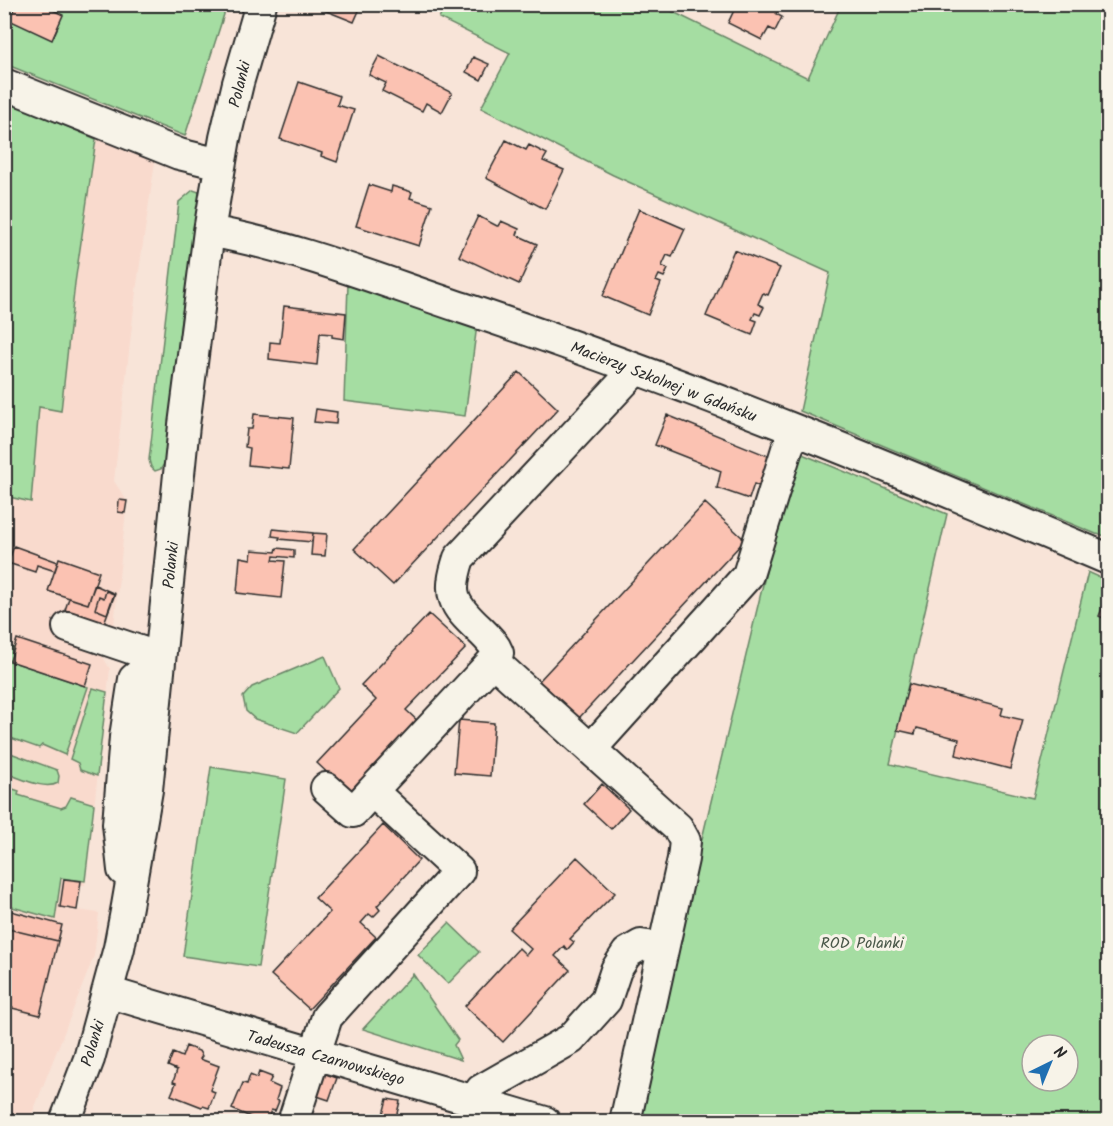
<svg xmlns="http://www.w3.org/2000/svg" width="1113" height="1126" font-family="Kalam,sans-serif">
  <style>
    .built { fill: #f9dacd }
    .green { fill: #a5dda2; stroke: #688466; stroke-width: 1.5; fill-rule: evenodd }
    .building { fill: #fbc2b2; stroke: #2b2b2b; stroke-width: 1.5 }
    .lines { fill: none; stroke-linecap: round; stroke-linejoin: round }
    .minor-casing { stroke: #2b2b2b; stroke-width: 34 }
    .minor { stroke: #f7f3e8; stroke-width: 30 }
    .labels { text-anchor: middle; stroke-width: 6; stroke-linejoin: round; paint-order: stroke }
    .street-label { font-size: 16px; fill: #2b2b2b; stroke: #f7f3e8 }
    .park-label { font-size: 16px; fill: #4a5849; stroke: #f7f3e8 }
  </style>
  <rect width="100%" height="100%" fill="#f8e4d8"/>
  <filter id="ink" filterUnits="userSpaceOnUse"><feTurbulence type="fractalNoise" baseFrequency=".0167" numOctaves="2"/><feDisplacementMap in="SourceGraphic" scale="12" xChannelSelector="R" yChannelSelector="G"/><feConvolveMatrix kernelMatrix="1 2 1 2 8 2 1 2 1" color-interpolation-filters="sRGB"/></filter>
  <g filter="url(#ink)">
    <path class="built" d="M4,100L155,162L136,291L114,481L127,501L114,625L103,657L110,669L85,885H81L77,910L99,913L94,956L29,1122L4,1121Z"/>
    <path class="green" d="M135,4L141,7L143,4L227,5L185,136L5,64L4,5Z
      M446,4L659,5L808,78L841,5H1108L1107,536L1096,534L800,411L830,273L613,175L481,108L510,53L439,18Z
      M5,100L96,139L75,283L61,411L39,407L31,502L9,497L5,511Z
      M193,190L199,192L200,196L181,320L167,459L161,469L155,471L151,467L149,460L179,202Z
      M348,284L477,325L465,416L344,401Z
      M795,451L947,514L890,764L1033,798L1088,572L1108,581V1121L639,1122L701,843ZM1032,1045H1068V1081H1032Z
      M4,644L14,648L10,661L88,687L65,755L42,745L39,748L5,736Z
      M325,656L339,688L297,733L255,719L246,711L243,697L252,687Z
      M93,688L107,692L97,776L80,770L78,763L70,759Z
      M5,751L57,770L59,776L58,783C44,791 19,777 5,773Z
      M211,767L286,779L258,967L183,956Z
      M4,786L19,791L18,795L61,808L66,806L71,797L94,804L85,881L61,878L55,919L5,905Z
      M449,923L479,952L448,984L418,955Z
      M413,974L458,1040L454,1045L461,1060L363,1029Z"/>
    <path class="building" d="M16,4H41L63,15L52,40L9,20Z
      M321,4H362L354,22L319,8Z
      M737,4H780L776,14L782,17L775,31L769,28L762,40L728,23Z
      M379,56L452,93L442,112L426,103L422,111L382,91L386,83L369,75Z
      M473,57L489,64L481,80L466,72Z
      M299,82L340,96L337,105L354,110L337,162L321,156L322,153L280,139Z
      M506,140L526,150L529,145L547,154L543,161L564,170L545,209L486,178Z
      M369,185L391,192L392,186L412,192L410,198L432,205L419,246L356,226Z
      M639,209L685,229L672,257L667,255L662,266L668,269L664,277L659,275L656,281L661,283L648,315L603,296Z
      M478,216L497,226H498L501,221L519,229L517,235L537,244L519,284L459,256Z
      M734,250L780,268L768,295L763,293L758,304L764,307L760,315L755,313L752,319L757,321L752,335L706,316Z
      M284,306L346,313L344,339L332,337V334L320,333L317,365L269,359L270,342L280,343Z
      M519,372L558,409L393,585L354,549Z
      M316,409L337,412L336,424L314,422Z
      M254,414L294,418L289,469L248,465L250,448L245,447L247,429H252Z
      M667,415L773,458L762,487L754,484L749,499L717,488L721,471L655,445Z
      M119,500L127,501L125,513L118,512Z
      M705,503L745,540L579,718L539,681Z
      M273,529L313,533L312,542L279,539L280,537L272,536Z
      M313,533L327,534L325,556L311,555Z
      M14,546L58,562L55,571L37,565L35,572L8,563Z
      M277,548L294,550V558L274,556L273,560L285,561L281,598L237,593L240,557L251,559L252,550L276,552Z
      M59,558L99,572L88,604L48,591Z
      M95,585L115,594L104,623L65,610L69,598L88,604Z
      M106,591L114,594L107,614L95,609L99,596L104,598Z
      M1108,594V620L1099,616Z
      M429,614L466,648L406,710L422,725L354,798L317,763L376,700L361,685Z
      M17,639L92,664L85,686L10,661Z
      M909,684L1003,708L1001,715L1023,720L1010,769L956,755L959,739L917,728L915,734L897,730Z
      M459,720L494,723L490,776L454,773Z
      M602,784L629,809L611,829L584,804Z
      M383,825L419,860L377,906L380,910L373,917L369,914L361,923L376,937L309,1009L271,975L330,912L315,898Z
      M577,857L615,893L570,939L574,942L567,950L564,946L555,956L570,970L503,1042L465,1006L519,948L526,955L531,949L509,929Z
      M64,879L81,881L77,910L60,907Z
      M4,909L62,925L58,941L4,928Z
      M4,928L58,941L40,1015L4,1006Z
      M186,1046L199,1051L202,1056L200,1059L219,1066L210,1090L215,1092L209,1108L203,1106L202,1107L171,1095L176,1083L173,1082L177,1070L168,1066L173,1053L182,1057Z
      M259,1072L272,1077L269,1083L280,1088L276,1100L279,1101L275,1111L271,1110L267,1122H262L232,1109L243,1083L247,1084L250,1075L257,1078Z
      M320,1072L337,1078L329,1100L311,1094Z
      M387,1099L400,1101L395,1122H381Z"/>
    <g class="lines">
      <g class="minor-casing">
        <path id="minor" d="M4,84L179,154L220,164
          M209,231C296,247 379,280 463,308C682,381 896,469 1108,559
          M68,627L160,658
          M493,661L678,828L685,841L683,859L625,1122
          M591,749L748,575L787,449L795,430
          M326,788L353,812L372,791
          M123,870L118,824L125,737L134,679L160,658
          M107,992L545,1122
          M477,1102L481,1090L571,1039L606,1000L616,970L627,953L641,945L663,948
          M65,1122L89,1059L119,948L127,906L147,790L184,425L209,231L225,138L238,83L261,4
          M293,1122L327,1017L459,871L372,791L493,661L498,653C494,643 487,637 480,630C452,604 447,595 459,558L636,369"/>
      </g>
      <use href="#minor" class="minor"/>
    </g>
  </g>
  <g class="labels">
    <g class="street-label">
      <text transform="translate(239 84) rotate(-76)" y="6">Polanki</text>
      <text transform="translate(664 381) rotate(21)" y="6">Macierzy Szkolnej w Gdańsku</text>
      <text transform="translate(170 565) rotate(-84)" y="6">Polanki</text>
      <text transform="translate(92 1043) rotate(-73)" y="6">Polanki</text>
      <text transform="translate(326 1057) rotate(16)" y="6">Tadeusza Czarnowskiego</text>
    </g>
    <g class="park-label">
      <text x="862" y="948">ROD Polanki</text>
    </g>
  </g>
  <rect width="1113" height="1126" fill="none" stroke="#f7f3e8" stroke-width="24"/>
  <rect x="12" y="12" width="1089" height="1102" fill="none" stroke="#2b2b2b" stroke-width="2" filter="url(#ink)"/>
  <g transform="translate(1050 1063) rotate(43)"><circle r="28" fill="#f7f3e8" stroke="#a5a39c" stroke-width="1.5"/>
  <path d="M0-4.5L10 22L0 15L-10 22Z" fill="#1f6fb2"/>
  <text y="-9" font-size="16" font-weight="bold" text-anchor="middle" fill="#2b2b2b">N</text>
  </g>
</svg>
